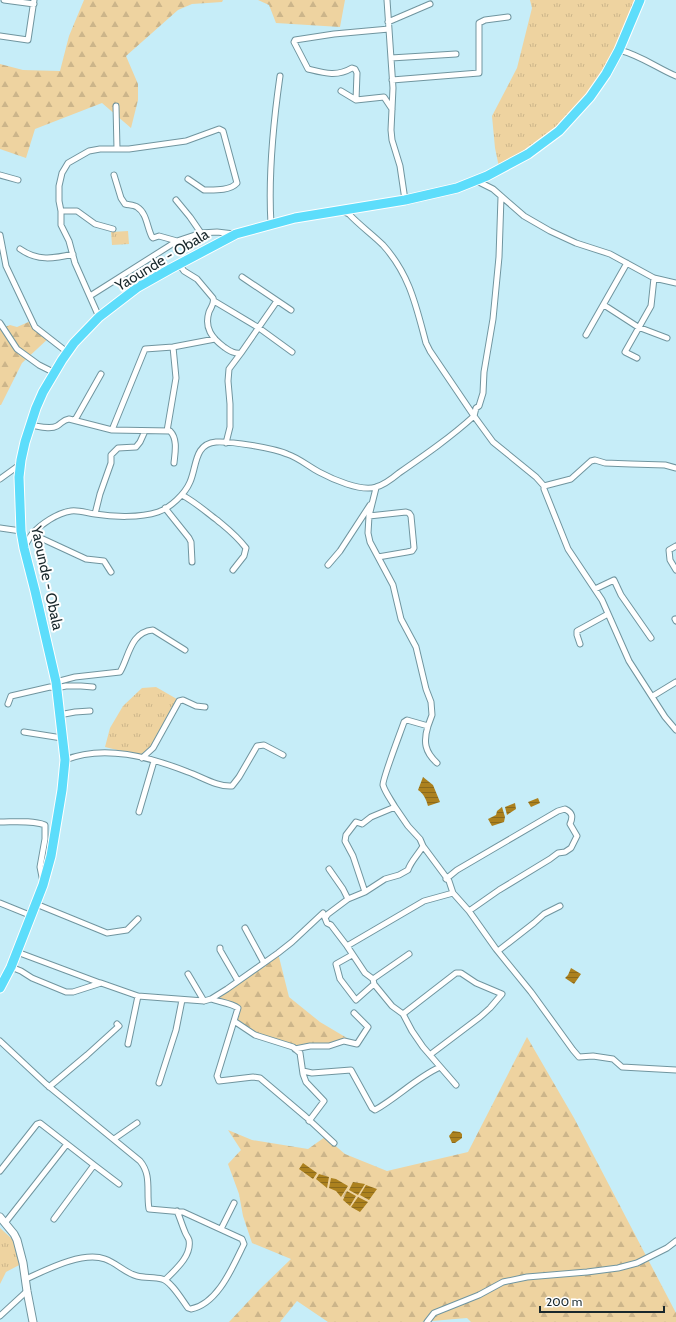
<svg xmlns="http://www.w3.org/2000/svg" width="676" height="1322" font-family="Cabin,sans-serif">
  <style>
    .grass { fill: url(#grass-tufts) }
    .forest { fill: url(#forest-firs) }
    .water { fill: url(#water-rules) }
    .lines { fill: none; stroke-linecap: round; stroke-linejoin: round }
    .street-casing { stroke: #70959f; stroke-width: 7 }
    .secondary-casing { stroke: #70959f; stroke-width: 9 }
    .highway-casing { stroke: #fff; stroke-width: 11 }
    .street { stroke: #fff; stroke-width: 5 }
    .secondary { stroke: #fff; stroke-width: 7 }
    .highway { stroke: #5dddfb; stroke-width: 9 }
    .labels { text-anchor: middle; stroke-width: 4; stroke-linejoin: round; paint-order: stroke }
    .street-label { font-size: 15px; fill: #19282c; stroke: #fff }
  </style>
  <defs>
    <pattern id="grass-tufts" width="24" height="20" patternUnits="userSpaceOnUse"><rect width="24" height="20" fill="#eed3a0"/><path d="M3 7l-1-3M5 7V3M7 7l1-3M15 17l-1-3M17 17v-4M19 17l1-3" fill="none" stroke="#ccb58a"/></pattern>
    <pattern id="forest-firs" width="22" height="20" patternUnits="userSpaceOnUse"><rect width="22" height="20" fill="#eed3a0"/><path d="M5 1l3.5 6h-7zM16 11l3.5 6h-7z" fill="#ccb58a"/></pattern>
    <pattern id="water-rules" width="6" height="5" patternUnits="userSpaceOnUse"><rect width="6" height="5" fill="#ac811e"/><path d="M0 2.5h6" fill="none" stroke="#8b6a1b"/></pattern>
  </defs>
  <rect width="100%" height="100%" fill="#c6edf8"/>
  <path class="grass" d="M530,0H641L622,44L589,94L558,127L499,167L495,148L492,116L517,68L532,8Z
    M128,231L129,244L112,245L111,232Z
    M156,687L182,702L177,707L146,757L105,747L110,728L123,706L142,688Z
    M0,1228L20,1246L23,1263L6,1272L0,1284Z"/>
  <path class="forest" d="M84,0H223L222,2L192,4L178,10L126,56L138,84V100L131,128L102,103L35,129L26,158L0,149V64L23,70L60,71L69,36Z
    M258,0H345L340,27L276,23L269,5Z
    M33,320L40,329L51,336L22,363L1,405H0V329L10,325L17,327Z
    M278,953L289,997L320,1022L357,1044L344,1041L329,1046L295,1049L255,1035L234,1021L238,1007L211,999Z
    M527,1037L574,1118L676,1313V1322H471L467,1318L420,1322H328L297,1301L280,1322H229L260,1289L291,1259L252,1243L243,1216L239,1194L228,1164L241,1150L228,1130L252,1140L308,1149L325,1137L345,1154L387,1171L468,1152Z"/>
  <path class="water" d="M423,777L433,785L440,802L428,806C426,799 424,794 418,790Z
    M538,798L540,803L531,807L528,802Z
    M515,803L516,809L507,815L505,807Z
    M502,807L505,817L504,822L492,826L488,819L496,815L497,811Z
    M571,968L581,974L574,984L565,978L568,975Z
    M453,1131L460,1132L462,1134V1138L455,1143H452L449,1136Z
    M303,1163L317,1173L313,1179L299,1169Z
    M319,1174L329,1177L327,1188L316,1179Z
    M331,1178L336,1179L348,1186L341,1197L336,1191L329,1188Z
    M353,1182L365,1184L358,1195L349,1190Z
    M366,1185L377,1189L369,1200L360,1195Z
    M347,1191L356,1196L350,1206L343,1200Z
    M358,1197L368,1202L360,1212L351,1207Z"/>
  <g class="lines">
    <g class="street-casing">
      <path id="street" d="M4,0L34,4
        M387,0L393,88L391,130L392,140L400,166L405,200
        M388,22L430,4
        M0,36L28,40L34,0
        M619,50C640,55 657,68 676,76
        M391,58L456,54
        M392,80L479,73V23L485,20L508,17
        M341,91L356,100L384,97L392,109
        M356,100L357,73L355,69L352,68C337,77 324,73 308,69L294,42L295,40L334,34L389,29
        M116,106L117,149
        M0,175L18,180
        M114,175L121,198L125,204C129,205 134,205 137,207C147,213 147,228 152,237L153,238L159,236L177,241
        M477,181L493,189L524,216L550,231L576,243L610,254L654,278L676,283
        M176,200L190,217L201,233
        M61,211H77L95,224L113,229
        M343,211L349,214C359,225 372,234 383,245C410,275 416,306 426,343L430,351L474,416L493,442L536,477L544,486V489L568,549L602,600L629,661L665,717L676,730
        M271,224C268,174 273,125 280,76
        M0,235L6,266L35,327L67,352
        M20,249C37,261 53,259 73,254
        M179,264L184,271L197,279L213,298C215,303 211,307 209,312C204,328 212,338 224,347C230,351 234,354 241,353L277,301
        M242,277L291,310
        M90,296L177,241L201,233L217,232L234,234
        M214,301L259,328L292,352
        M604,305L638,327L667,338
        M99,317L75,263L69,241L61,225V211L59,201V186L62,173L68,163L89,151L100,149H129L186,141L219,129L223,131L237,183C230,191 214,190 204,190L188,179
        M0,323L17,349L39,365L51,371L53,375
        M586,335L627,263
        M637,358L625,352L651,306L654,278
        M75,420L101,374
        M30,425C38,426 50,430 57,426C62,423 63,420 69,419L112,430L170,431C178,439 175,453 174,463
        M112,430L145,349L173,347L215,339
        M167,431L176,378L173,347
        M226,443L230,427V404L228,381L229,369L241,353
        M0,479L18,466L19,463
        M544,486L571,479L591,461L595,460L605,463L631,464L665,465L676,468
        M376,488L369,516L368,533L370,542L393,585L401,619L416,647L426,689L431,702L432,715L428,726L407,720L404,722C401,731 382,780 383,785C385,792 391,800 395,807
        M182,495C195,502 205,511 217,520C229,530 236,535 246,548L244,556L233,570
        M165,508L189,538L191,542L192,562
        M95,514L100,494L111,463V455L118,448L136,447L140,442L145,431
        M369,516L406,512L409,513L411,516L414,548L412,551L407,552L378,557
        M0,528L21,531
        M32,534L86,559L104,561L111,572
        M676,546L669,550L670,560L676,570
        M24,547C27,543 29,538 32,534C41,524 57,513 71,511C79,510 87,513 95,514C113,517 140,518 158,512C170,508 185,494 190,482C197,466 194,444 216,442C230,441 274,448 287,454C299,458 308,466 319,472C332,479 361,492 376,487C384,485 393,478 399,473C425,455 451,437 474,416L476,408L479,406L483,393L484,372L493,319L499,257L501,197
        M328,565L340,551L370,505
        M595,589L614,580L621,595L651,638
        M675,619L676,621
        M580,644L577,635V631L608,614
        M56,682L75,677L120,672C129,657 130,632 153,630L185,650
        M653,696L676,682
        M8,704L11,696L50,687L56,688L66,686H81L93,687
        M59,715L75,712L90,711
        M428,726C423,742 425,752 437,763
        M24,732L62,738
        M142,758L153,748L179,701L183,700L196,706L205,707
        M65,760C104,744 150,757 188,772C202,777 217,787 232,786L239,777L257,746L264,745L283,755
        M139,812L154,761
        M0,822C14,822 32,820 45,825V839L40,867L43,882
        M329,869L343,889L348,899
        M446,879L457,870L558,811L565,809C573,813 573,817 570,824L577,836L571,848L565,852L558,853L550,859L499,890L469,911
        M365,892L353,856L345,841L346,835L356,822L362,824L371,817L395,807L408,826L420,839L423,846L449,881L453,893L469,911L496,949L531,992L573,1050L579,1057L593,1056L613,1059L622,1067L676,1070
        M0,903L32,916
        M36,904L107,933L127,930L138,919
        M325,918L328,914L348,899L365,892L385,879L399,875L408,870C411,861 418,855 423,846
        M245,928L264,963
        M347,946L365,973L373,979L374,984L392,1006L403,1014L412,1031L423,1047L456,1085
        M220,948V950L238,981
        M498,951L534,923L544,914L560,906
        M17,952L100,983
        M352,955L336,964L340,979L356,1000L374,984
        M11,967L21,971L32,978L66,992H73L101,983L138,996L204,1001L211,999L227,989L278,953L292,942L323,913L327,923L331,925L347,946L424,901L453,893
        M188,974L204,1001
        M373,979L409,954
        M211,999C219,1002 231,1003 238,1008L217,1076L219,1081L253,1077L260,1078L306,1117L334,1143
        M403,1014L456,973H461L476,983L502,994L490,1008L480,1017L431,1054
        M234,1021L255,1035L293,1047L300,1053L303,1074L306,1082L324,1101L309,1121
        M0,1041L46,1084L140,1161C152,1175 146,1192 149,1209L183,1212L242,1239L244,1244C233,1266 218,1304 191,1309L188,1308C182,1300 171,1281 162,1279C154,1277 145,1278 137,1276C125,1273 117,1263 105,1259C82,1251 46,1270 26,1279
        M128,1044L138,996
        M295,1049L310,1046H329L344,1041L357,1044L368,1027L354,1013
        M303,1071L312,1073L351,1070L372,1108L375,1110C398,1097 416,1078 440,1067
        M159,1083L176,1030L182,1000
        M49,1087L87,1055L119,1026L117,1024
        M114,1139L137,1123
        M94,1165L119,1184
        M0,1171L37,1124L40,1123L94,1165L54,1219
        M5,1223L67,1144
        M221,1229L234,1203
        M165,1280C175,1270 192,1256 189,1240C188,1237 186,1235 185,1232C182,1225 180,1218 177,1211
        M0,1316L27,1291
        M427,1322L434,1313L479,1295L503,1282L527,1277L587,1272L618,1268L637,1263L667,1248L676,1241"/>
    </g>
    <g class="secondary-casing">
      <path id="secondary" d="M0,1217L14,1234L17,1240L23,1263L27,1291L33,1322"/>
    </g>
    <g class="highway-casing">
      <path id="highway" d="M0,988L11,967L43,885L51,856L62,790L65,760L56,682L35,591L24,548L21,531L19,477L21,460L25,442L36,408L43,392L62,360L74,343L99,317L138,287L170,269L236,234L295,218L405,200L457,188L487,176L528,154L559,131L590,97L606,74L619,50L640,0"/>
    </g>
    <use href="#street" class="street"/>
    <use href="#secondary" class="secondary"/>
    <use href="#highway" class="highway"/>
  </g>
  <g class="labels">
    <g class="street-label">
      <text transform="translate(162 260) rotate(-31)" y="5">Yaounde - Obala</text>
      <text transform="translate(47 578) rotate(78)" y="5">Yaounde - Obala</text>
    </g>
  </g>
  <path d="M540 1306v6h124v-6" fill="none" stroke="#19282c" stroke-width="2"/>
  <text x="546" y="1306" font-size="12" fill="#19282c" stroke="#ffffff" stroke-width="3" paint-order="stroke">200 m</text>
</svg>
